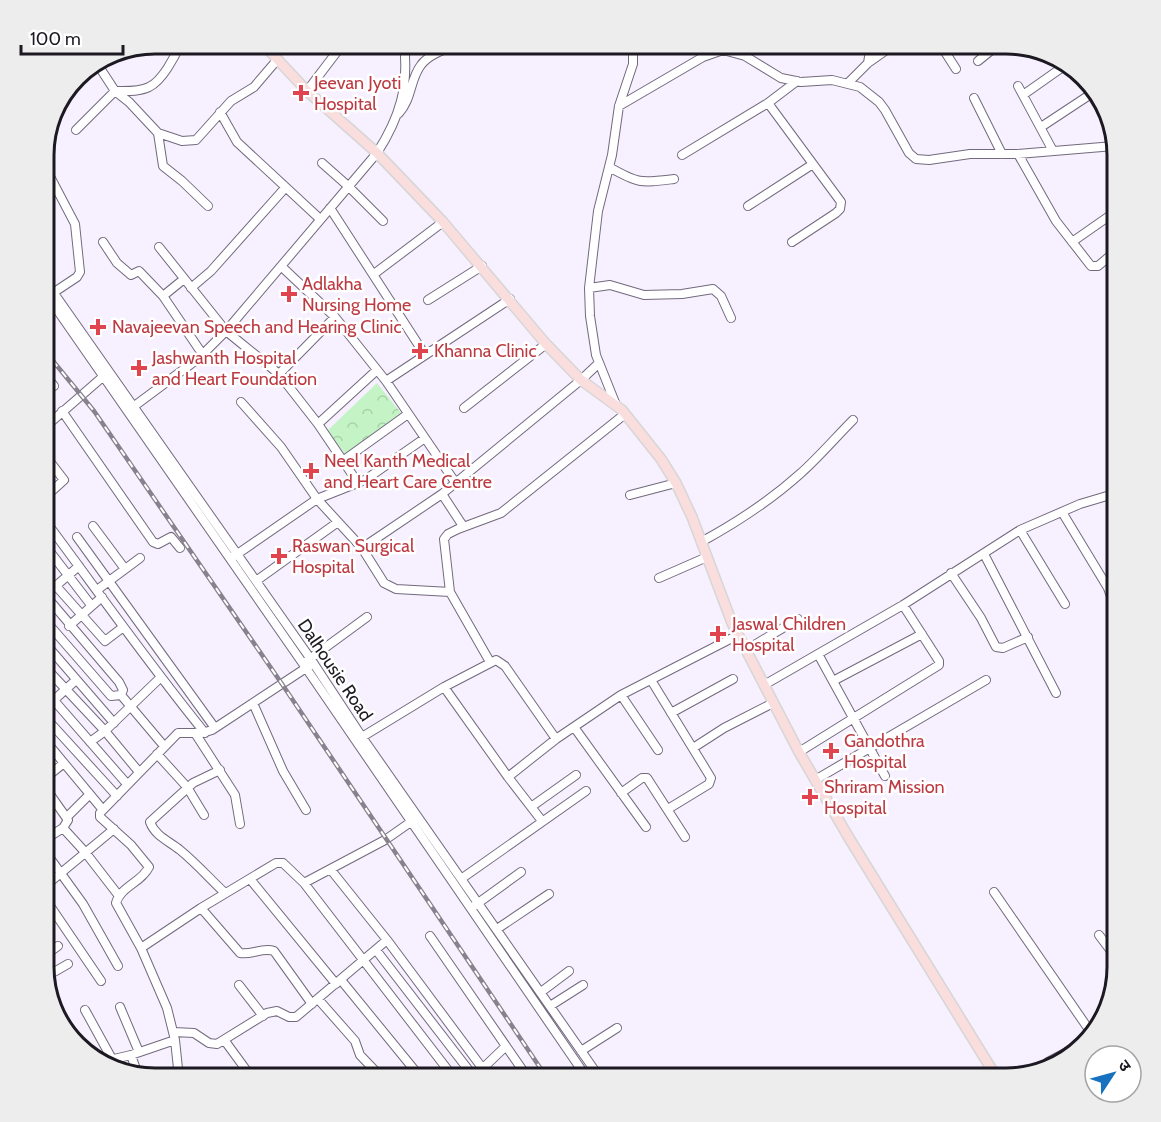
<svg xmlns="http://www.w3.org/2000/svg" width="1161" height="1122" font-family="Cabin,'Noto Sans Devanagari',sans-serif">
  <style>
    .park { fill: url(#park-crowns) }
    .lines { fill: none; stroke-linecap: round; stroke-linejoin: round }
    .minor-casing { stroke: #73697e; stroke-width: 10 }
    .major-casing { stroke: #d6d6d7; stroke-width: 12 }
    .minor { stroke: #fff; stroke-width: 8 }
    .major { stroke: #fadddd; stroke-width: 9 }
    .rail-casing { stroke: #87828d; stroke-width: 4.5 }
    .rail { stroke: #fff; stroke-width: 2; stroke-dasharray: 7; stroke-linecap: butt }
    .health-dot { fill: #e0444e; stroke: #fff; stroke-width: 2 }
    .labels { text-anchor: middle; stroke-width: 5; stroke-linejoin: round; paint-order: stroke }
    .health-label { font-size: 18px; fill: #be3a42; stroke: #fff; text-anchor: start }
    .street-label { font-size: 18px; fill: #1d1922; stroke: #fff }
    .rim { fill: none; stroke: #1d1922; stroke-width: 3 }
  </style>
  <defs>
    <pattern id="park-crowns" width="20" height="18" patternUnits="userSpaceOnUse" patternTransform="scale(1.5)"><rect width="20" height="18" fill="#c4f4c6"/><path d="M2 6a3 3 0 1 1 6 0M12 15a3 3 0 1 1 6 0" fill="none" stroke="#a8d1aa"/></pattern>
  </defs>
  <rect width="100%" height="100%" fill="#f7f0fe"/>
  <path class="park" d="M377,383L401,413L346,455L327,431Z"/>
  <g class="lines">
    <g class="minor-casing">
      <path id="minor" d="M940,44L956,69
        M1026,47L1029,52
        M978,61L999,44
        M868,63L871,44
        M98,65L115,91L129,102L158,133L163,166L182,181L208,206
        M848,83L868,63L895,44
        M1018,86L1053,151
        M307,91L339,49
        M1023,95L1067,64
        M974,98L1002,154
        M768,103L841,202L840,209L836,213L792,242
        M619,106L703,57L723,50L745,56L781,78L801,82L832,80L860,87L879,102L885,110L909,153L916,159L929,160L970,154H1018L1114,146
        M220,112L237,142L320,219
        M399,113C412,99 410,79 421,65C429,54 446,49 458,44
        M1041,127L1094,92
        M76,130L115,91C126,91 139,92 149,87C162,81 175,57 180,44
        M158,133L182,141L196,140L231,101L254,87L277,60
        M1018,154L1056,221L1091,266H1098L1117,250
        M682,155L768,103L797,81
        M322,163L348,186L383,221
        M44,165L75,224L80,272L77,277L53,293
        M609,167C639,184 641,183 674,179
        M748,206L813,164
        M330,208L425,355
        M103,242L117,263L131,275L139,271L163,296L203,355
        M1072,242L1115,212
        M159,247L226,331L279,374
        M282,267L335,317L386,381L455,482
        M374,274L443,222
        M44,279L310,658L362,737L600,1078
        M191,288L211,271L285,188
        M589,288L610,285L644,295L682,294L713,289L721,296L731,318
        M44,291L306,668L587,1078
        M163,296L184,279
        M428,300L482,266
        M335,317L279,374L318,424L358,483
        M44,373L54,386
        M386,381L510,299
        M241,402L281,447L317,499L362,548L384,583L396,589L450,592
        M616,405L596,355L590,316L589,288L598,211L612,155L619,106L633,64V44
        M464,408L546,344
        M129,410L199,358L226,331L377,153C400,117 409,87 404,44
        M62,411L153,542L158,544L171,537L180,548
        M318,424L377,370
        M44,428L106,374
        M344,460L408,414
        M442,494L463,526
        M1115,494L1117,514
        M630,495L676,483
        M44,498L64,480L44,454
        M1062,512L1108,588L1117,613
        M44,519C97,590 148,663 205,733
        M93,526L125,569
        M1020,530L1065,604
        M77,537L215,728
        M701,542C736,523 771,500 801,473C819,457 836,437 853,420
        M44,544L91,605
        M362,548L442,494L581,380L599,363
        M984,554L1056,693
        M233,557L317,499L365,480L425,438
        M44,570L54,557
        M951,573L981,618L996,647L1003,648L1028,637
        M659,578L707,557
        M256,581L338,522
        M56,586L105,641L122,628
        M1108,588L1117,582
        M97,590L140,558
        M45,595L119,682L123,690L121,695
        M44,596L79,566
        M44,619L111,696L121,695L164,746
        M69,626L102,597
        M44,642L114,723
        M746,650L798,619
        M818,654L885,776
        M307,661L367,617
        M490,662L450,592L444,539L448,534L458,529L501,513L625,414
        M44,666L105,731L139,772
        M651,680L711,778L709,784L668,809
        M833,681L922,634
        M764,685L903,605L1020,530L1080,504L1117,493
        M444,687L508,777L542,821
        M44,689L127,784
        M621,695L658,750
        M253,703L283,771L306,810
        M44,709L76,680
        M671,713L733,679
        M44,716L117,796
        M574,727L646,827
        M195,733L235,795L240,824
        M362,737L444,687L496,660L505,666L556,739
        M44,739L103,810
        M90,742L105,731L160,678
        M693,748L724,728L773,703
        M799,752L939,665V661L903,605
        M157,754L187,787L204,815
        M44,760L54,771
        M220,770L193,783L150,822C155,836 169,841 180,850C196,863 210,879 225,893
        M508,777L556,739L621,695L738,635
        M44,779L64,763
        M815,780L986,680
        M621,793L642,778H647L685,837
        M531,807L576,775
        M67,817L89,795
        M63,828L85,852L119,896
        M44,840L63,828L68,820L44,786
        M44,850L83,904L118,966
        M331,870L387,940L483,1069
        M250,879L336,984
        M461,879L586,791
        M304,883L385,840L415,819
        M44,887L114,829
        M994,892L1092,1034
        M44,897L101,981
        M474,906L521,872
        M201,908L240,953C252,955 263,947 274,951L312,1004
        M497,929L549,894
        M1099,935L1117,959
        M430,936L528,1078
        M141,948L201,908L276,863H283L304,883L454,1078
        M376,950L474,1077
        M44,956L58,946
        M47,976L68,964
        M341,980L421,1078
        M239,985L263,1016
        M541,992L569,971
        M318,999L355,1041L360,1055L382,1078
        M550,1006L583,985
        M120,1007L139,1052
        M85,1010L112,1059
        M174,1032L194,1033L209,1043L217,1044L267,1013L277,1011L289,1017H296L387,940
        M225,1041L252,1078
        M581,1051L617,1028
        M131,1055L138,1075
        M101,1062L131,1055L175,1040
        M1048,1062L1086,1042
        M480,1071L505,1047
        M322,1073L326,1078
        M179,1078L175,1040L167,1008L141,948L116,903C120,887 142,882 149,867L131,845L100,817V813L178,733H202L212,730L309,666"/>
    </g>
    <g class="major-casing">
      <path id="major" d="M263,44L307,91L377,153L443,222L546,344L581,380L622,410L661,459L676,483L692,517L732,623L799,752L849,838L997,1078"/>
    </g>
    <use href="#minor" class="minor"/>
    <use href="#major" class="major"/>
    <g class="rail-casing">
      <path id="rail" d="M44,350L94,411L282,684L547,1078"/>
    </g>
    <use href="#rail" class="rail"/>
  </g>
  <g class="health-dot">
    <path d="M298 84h6v6h6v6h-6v6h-6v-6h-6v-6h6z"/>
    <path d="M286 285h6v6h6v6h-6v6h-6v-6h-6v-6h6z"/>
    <path d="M95 318h6v6h6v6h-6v6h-6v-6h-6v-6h6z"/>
    <path d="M417 342h6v6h6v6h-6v6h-6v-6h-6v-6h6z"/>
    <path d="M136 359h6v6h6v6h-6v6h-6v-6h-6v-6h6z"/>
    <path d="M308 462h6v6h6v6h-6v6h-6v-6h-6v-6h6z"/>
    <path d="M276 547h6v6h6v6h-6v6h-6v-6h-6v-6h6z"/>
    <path d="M715 625h6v6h6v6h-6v6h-6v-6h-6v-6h6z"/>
    <path d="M828 742h6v6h6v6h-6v6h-6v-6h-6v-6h6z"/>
    <path d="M807 788h6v6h6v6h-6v6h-6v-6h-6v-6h6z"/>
  </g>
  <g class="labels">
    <g class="health-label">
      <text x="314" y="89">Jeevan Jyoti<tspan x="314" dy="21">Hospital</tspan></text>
      <text x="302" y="290">Adlakha<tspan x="302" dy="21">Nursing Home</tspan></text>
      <text x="112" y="333">Navajeevan Speech and Hearing Clinic</text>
      <text x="434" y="357">Khanna Clinic</text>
      <text x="152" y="364">Jashwanth Hospital<tspan x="152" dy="21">and Heart Foundation</tspan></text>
      <text x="324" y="467">Neel Kanth Medical<tspan x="324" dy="21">and Heart Care Centre</tspan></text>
      <text x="292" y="552">Raswan Surgical<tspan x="292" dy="21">Hospital</tspan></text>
      <text x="732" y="630">Jaswal Children<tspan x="732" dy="21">Hospital</tspan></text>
      <text x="844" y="747">Gandothra<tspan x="844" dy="21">Hospital</tspan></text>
      <text x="824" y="793">Shriram Mission<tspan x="824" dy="21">Hospital</tspan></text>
    </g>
    <g class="street-label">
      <text transform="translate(335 670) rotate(56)" y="6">Dalhousie Road</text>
    </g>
  </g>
  <path d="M0 0H1161V1122H0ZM155 54H1006A101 101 0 0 1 1107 155V967A101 101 0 0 1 1006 1068H155A101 101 0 0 1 54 967V155A101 101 0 0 1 155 54Z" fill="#ededed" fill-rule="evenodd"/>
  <path class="rim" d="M155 54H1006A101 101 0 0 1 1107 155V967A101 101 0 0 1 1006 1068H155A101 101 0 0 1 54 967V155A101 101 0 0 1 155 54Z"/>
  <g transform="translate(1113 1074) rotate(54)"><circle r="28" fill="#ffffff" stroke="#a5a3a7" stroke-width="1.5"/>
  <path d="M0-4.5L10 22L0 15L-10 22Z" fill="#1672bf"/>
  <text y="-9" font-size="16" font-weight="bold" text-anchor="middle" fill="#1d1922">उ</text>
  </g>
  <path d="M21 45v9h102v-9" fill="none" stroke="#1d1922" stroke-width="3"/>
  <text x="30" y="45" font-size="18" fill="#1d1922" stroke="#ffffff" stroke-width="4.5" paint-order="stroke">100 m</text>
</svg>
